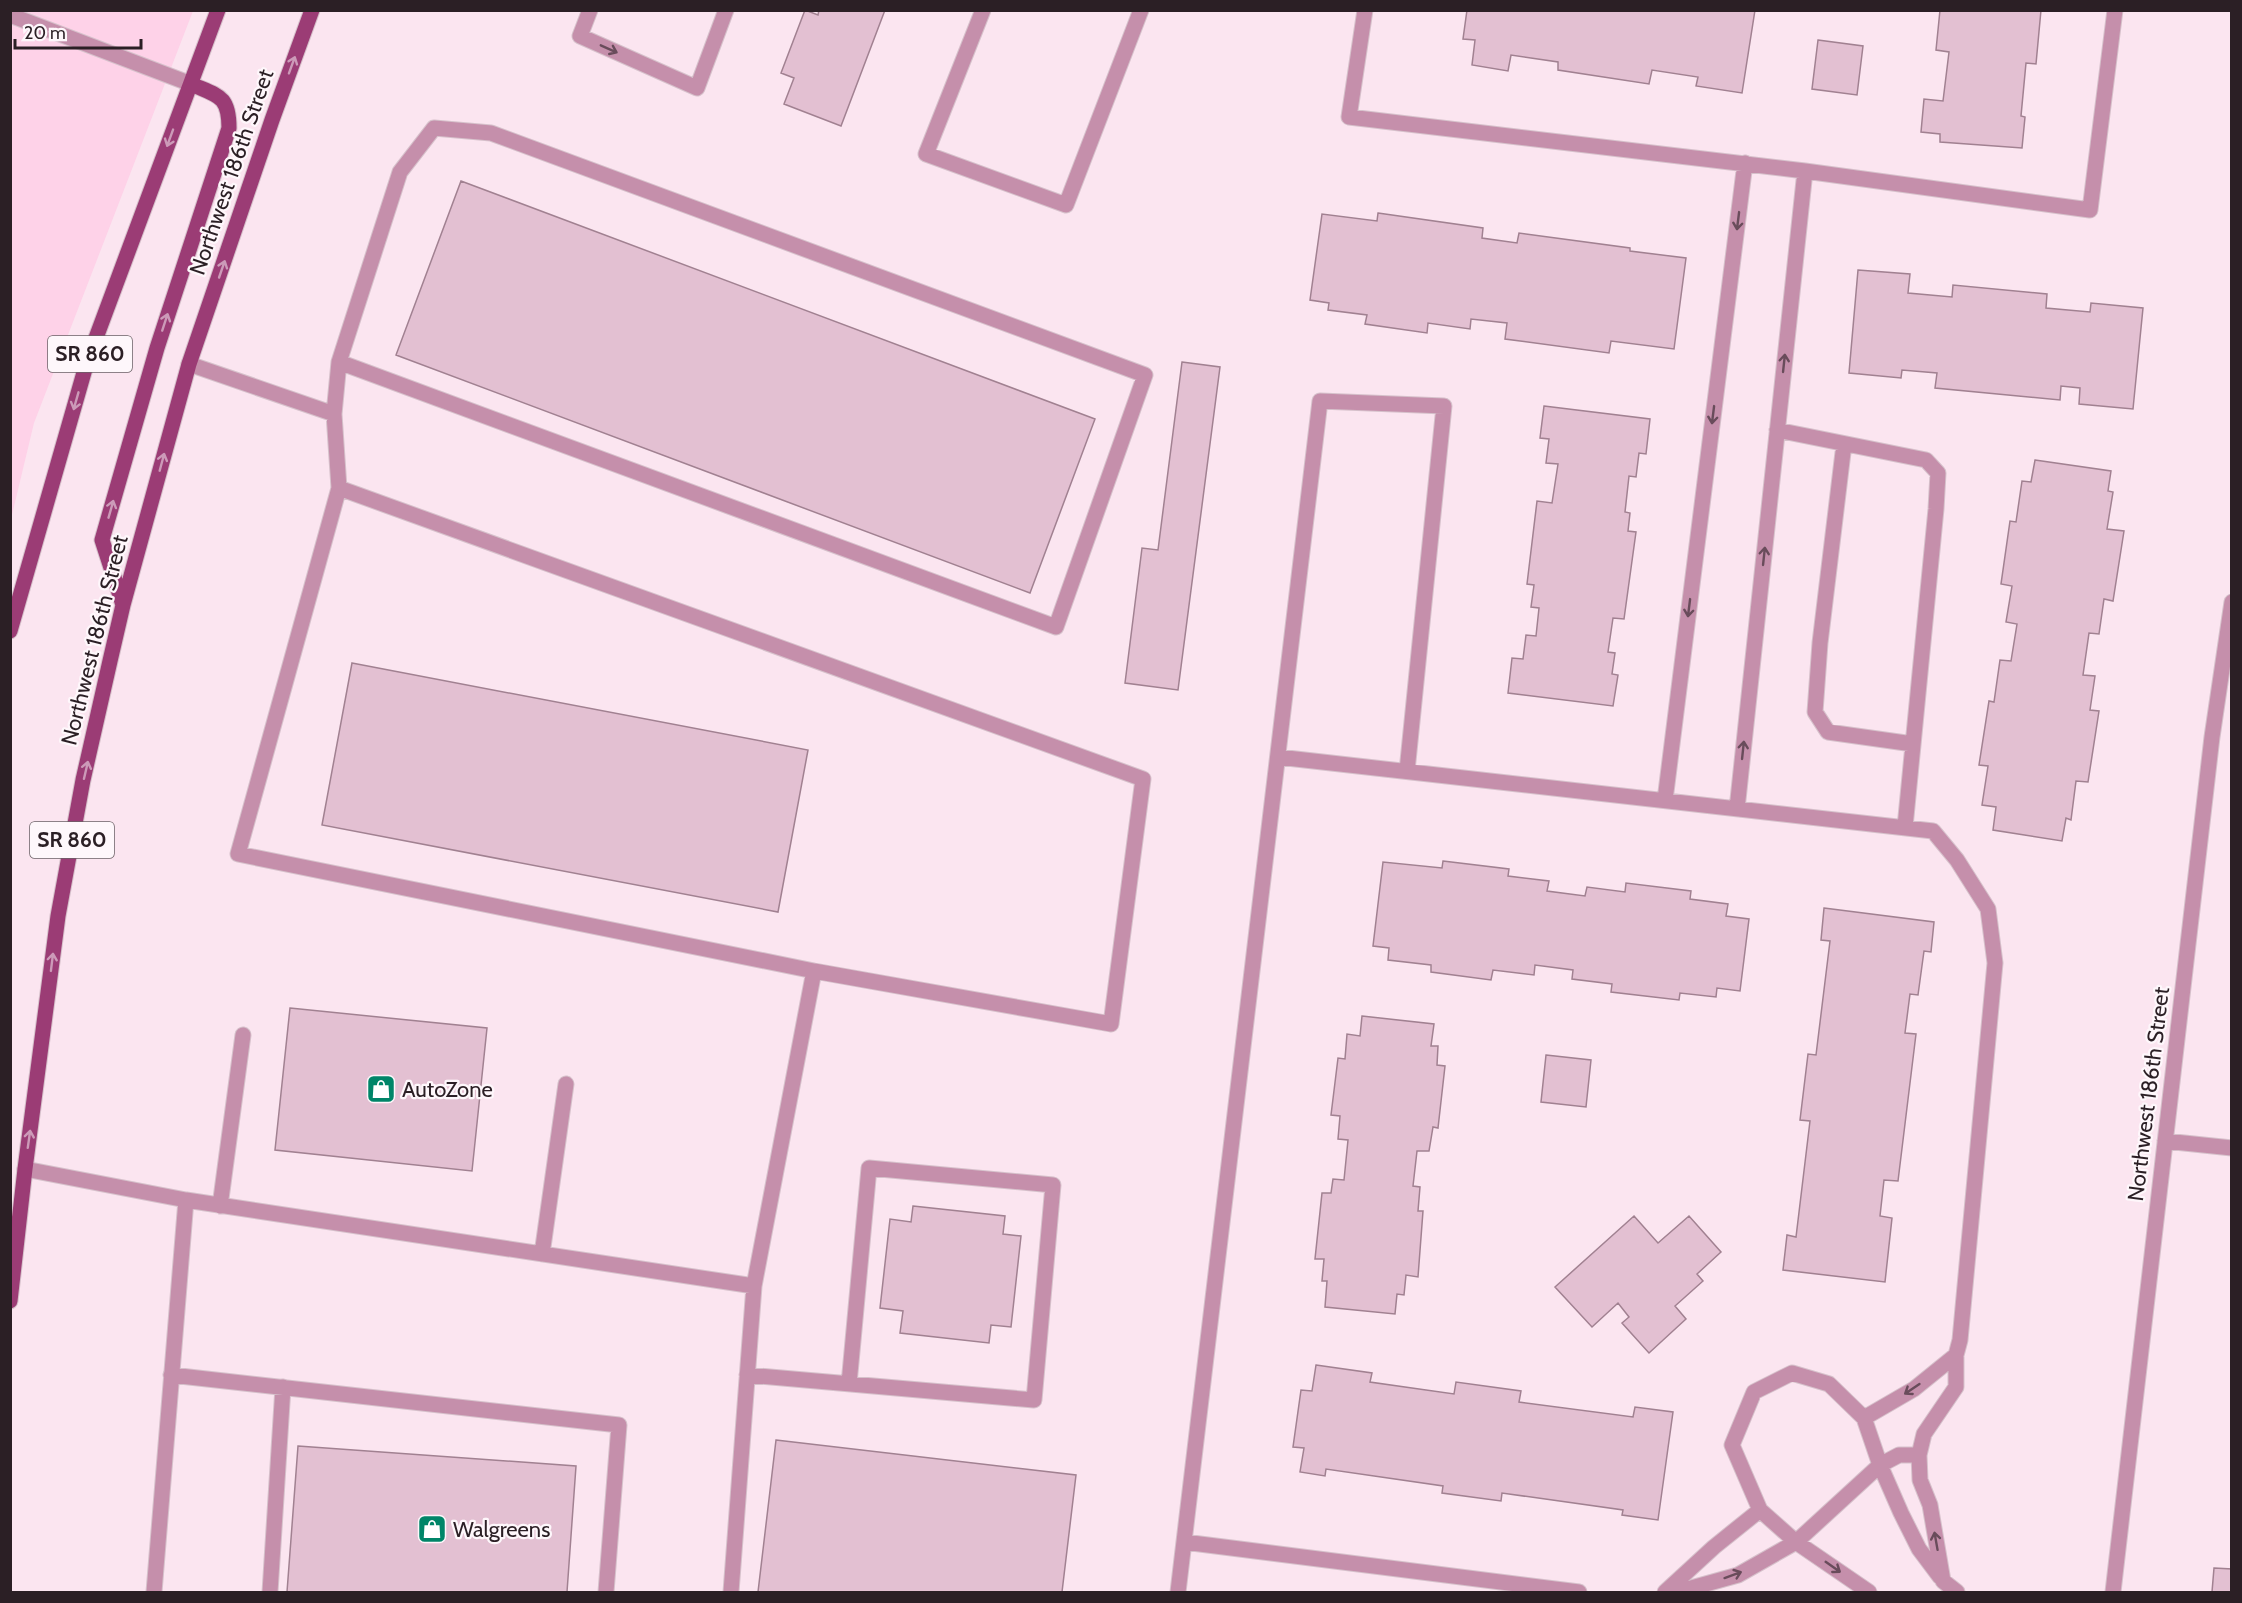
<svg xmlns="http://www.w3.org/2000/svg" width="2242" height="1603" font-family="Cabin,sans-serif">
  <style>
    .built { fill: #fed2e8 }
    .building { fill: #e3c0d2; stroke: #a18191; stroke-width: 1.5 }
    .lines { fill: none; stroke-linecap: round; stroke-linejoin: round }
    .minor-casing { stroke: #d6c1cb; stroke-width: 17 }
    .major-casing { stroke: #d6c1cb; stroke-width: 17 }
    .minor { stroke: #c58fab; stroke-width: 15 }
    .major { stroke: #9b3c75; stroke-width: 15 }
    .oneway { stroke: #694c5b }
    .oneway2 { stroke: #cc9ab8 }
    .labels { text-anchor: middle; stroke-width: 4.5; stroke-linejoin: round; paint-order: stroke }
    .shield { fill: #fef7fb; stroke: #6a6065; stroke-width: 1.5 }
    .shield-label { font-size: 21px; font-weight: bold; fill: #2b1f25 }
    .street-label { font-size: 22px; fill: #2b1f25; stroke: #fef7fb }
    .poi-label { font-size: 22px; fill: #2b1f25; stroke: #fef7fb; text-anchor: start }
  </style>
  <rect width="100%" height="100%" fill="#fbe5f0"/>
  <path class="built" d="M11,11H193L34,423L11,519Z"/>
  <path class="building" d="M805,10L818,15L819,10H885L841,126L784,104L794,78L781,73Z
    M1467,10H1755L1742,93L1696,86L1698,77L1652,70L1649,84L1558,70V62L1511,55L1508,71L1472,65L1475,40L1463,39Z
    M1940,10H2041L2036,64L2026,63L2021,116L2025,117L2022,148L1940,142V134L1921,132L1924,99L1943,101L1949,52L1936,50Z
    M1818,40L1863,46L1857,95L1812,89Z
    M461,181L1095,419L1030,593L396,355Z
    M1378,213L1483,228L1482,238L1517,243L1519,233L1630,248V251L1686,258L1674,349L1611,341L1609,353L1505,339L1507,323L1471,319L1470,329L1428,323L1427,333L1365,324L1367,315L1328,310L1329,303L1310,300L1322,214L1377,221Z
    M1858,270L1910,274L1908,293L1952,297L1953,285L2047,294L2046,308L2090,312L2091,303L2143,308L2133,409L2079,404L2080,388L2061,386L2060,400L1935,388L1937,373L1902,370L1901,378L1849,373Z
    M1182,362L1220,367L1178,690L1125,683L1142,548L1158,550Z
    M1544,406L1650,419L1646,454L1639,453L1636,477L1629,476L1625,512L1630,513L1628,531L1636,532L1624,619L1613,618L1608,652L1615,653L1612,674L1618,675L1613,706L1508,693L1512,658L1523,659L1526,635L1536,636L1539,608L1531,607L1534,585L1527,584L1537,501L1552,503L1558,464L1546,463L1549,439L1540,438Z
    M2035,460L2111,471L2108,491L2113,492L2107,529L2124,531L2113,601L2104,599L2099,634L2089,633L2083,675L2095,676L2090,710L2099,711L2088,782L2076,781L2071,820L2066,818L2062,841L1993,830L1996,807L1982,805L1988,766L1979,765L1989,701L1994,702L2000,660L2011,661L2017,624L2006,622L2012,586L2001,584L2010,521L2016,522L2022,481L2031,482Z
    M352,663L808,750L778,912L322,825Z
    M1443,861L1509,869L1508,876L1549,881L1547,891L1585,896L1587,887L1625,892L1626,883L1691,891L1690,899L1728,904L1726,916L1749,919L1740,991L1717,988L1716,997L1680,993L1679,1000L1611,992L1612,984L1572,979L1573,970L1535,965L1534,975L1493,970L1491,980L1431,972V965L1388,960L1389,948L1373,946L1383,862L1442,868Z
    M1824,908L1934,922L1931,952L1924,951L1918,995L1910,994L1905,1033L1916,1034L1898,1181L1884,1180L1880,1216L1892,1218L1885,1282L1783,1270L1787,1235L1796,1237L1810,1121L1800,1120L1808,1054L1816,1055L1830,941L1821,940Z
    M290,1008L487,1028L472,1171L275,1150Z
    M1362,1016L1434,1024L1431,1046H1438L1437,1065L1445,1066L1438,1128L1433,1127L1429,1151H1417L1413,1186L1420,1187L1418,1211H1423L1418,1277L1406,1275L1404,1295L1397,1294L1395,1314L1325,1307L1327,1281H1322L1324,1259H1315L1322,1193H1331L1333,1179L1344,1180L1348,1140L1338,1139L1340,1116L1331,1115L1338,1058L1345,1059L1347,1034L1360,1036Z
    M1546,1055L1591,1060L1586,1107L1541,1102Z
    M913,1206L1005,1216L1003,1234L1021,1236L1011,1327L991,1325L989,1343L900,1333L903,1311L880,1308L890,1219L911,1222Z
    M1634,1216L1658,1243L1689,1216L1721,1252L1697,1274L1703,1281L1675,1306L1686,1319L1649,1353L1622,1323L1629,1317L1618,1303L1592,1327L1555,1287Z
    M1316,1365L1372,1373L1370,1382L1454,1394L1456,1382L1521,1391L1519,1402L1633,1417L1635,1407L1673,1412L1658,1520L1622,1515L1623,1510L1502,1493L1501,1501L1442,1493L1443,1486L1326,1469L1325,1476L1300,1472L1304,1448L1293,1447L1301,1390L1312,1391Z
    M776,1440L1076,1475L1062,1592H758Z
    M298,1446L576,1466L567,1592H287Z
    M2214,1568L2232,1569V1592H2212Z"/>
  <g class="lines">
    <g class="minor-casing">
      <path id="minor" d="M590,10L580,36L697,88L726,10
        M983,10L926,154L1066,205L1141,10
        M1365,10L1349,117L1805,171L2090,210L2115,10
        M10,15L191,84
        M189,364L334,414
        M1777,430L1926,460L1938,473L1936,509L1905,827
        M1844,444L1820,643L1815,712L1828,732L1913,744
        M339,488L1143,779L1111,1024L814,971L238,854Z
        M339,488L334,414L339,362L1056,627L1145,375L491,133L434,128L400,172L339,362
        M1278,757L1933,831L1957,860L1988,909L1995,963L1960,1340L1956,1355V1387L1924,1434L1919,1455L1920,1480L1930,1505L1943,1581L1957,1592
        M1665,800L1745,163
        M1737,809L1805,171
        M2165,1141L2232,1148
        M25,1169L186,1200
        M220,1206L243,1035
        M542,1254L566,1084
        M171,1375L619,1425L606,1592
        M747,1375L1034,1400L1053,1185L869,1168L849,1384
        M1864,1418L1914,1389L1956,1355
        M1184,1542L1579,1592
        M154,1592L186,1200L754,1286
        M270,1592L283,1387
        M731,1592L754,1286L814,971
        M1178,1592L1320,401L1444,406L1407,771
        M1665,1592L1714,1547L1760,1510
        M1677,1592L1738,1575L1796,1542L1880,1465L1899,1455H1919
        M1869,1592L1796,1542L1760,1510L1732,1445L1754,1392L1792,1373L1829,1384L1864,1418L1880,1465L1901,1513L1919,1549L1940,1577
        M2113,1592L2212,737L2232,602"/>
    </g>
    <g class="major-casing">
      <path id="major" d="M123,605L102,540L157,348L229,128C229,95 218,96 191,84
        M10,631L87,362L218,10
        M10,1301L25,1169L58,916L83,780L110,661L123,605L189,364L272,120L312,10"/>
    </g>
    <use href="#minor" class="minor"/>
    <use href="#major" class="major"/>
  </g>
  <defs><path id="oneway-shaft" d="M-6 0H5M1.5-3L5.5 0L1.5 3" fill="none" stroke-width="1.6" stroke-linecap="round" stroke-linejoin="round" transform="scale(1.5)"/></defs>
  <g class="oneway">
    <use href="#oneway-shaft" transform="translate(609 49) rotate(24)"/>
    <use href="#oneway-shaft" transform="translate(1738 221) rotate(97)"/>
    <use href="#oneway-shaft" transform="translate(1784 363) rotate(-84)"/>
    <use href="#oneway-shaft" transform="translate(1713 415) rotate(97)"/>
    <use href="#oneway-shaft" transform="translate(1764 556) rotate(-84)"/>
    <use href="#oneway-shaft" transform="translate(1689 608) rotate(97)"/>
    <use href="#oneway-shaft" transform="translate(1743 750) rotate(-84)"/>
    <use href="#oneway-shaft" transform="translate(1912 1389) rotate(146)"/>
    <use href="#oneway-shaft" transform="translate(1936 1541) rotate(-100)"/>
    <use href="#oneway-shaft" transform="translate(1833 1567) rotate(35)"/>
    <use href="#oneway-shaft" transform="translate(1733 1575) rotate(-20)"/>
  </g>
  <g class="oneway2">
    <use href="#oneway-shaft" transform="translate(292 65) rotate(-70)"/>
    <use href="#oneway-shaft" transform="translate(170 138) rotate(110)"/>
    <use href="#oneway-shaft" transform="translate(222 269) rotate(-71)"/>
    <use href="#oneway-shaft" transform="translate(165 322) rotate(-72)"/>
    <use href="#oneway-shaft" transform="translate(76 401) rotate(106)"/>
    <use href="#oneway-shaft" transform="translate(162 462) rotate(-75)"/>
    <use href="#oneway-shaft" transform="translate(111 509) rotate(-74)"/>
    <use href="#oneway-shaft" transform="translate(86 770) rotate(-77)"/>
    <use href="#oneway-shaft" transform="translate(52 962) rotate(-83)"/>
    <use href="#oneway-shaft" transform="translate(29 1139) rotate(-82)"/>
  </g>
  <defs>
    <g id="shop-square" transform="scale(1.5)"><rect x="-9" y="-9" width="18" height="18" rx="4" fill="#008568" stroke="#fef7fb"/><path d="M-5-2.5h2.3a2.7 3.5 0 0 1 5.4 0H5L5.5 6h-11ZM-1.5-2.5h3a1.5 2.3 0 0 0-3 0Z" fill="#fff"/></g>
  </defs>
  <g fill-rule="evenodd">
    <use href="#shop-square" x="381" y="1089"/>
    <use href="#shop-square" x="432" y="1529"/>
  </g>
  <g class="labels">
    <g class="shield">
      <rect x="48" y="336" width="84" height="36" rx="4.5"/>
      <rect x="30" y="822" width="84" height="36" rx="4.5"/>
    </g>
    <g class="shield-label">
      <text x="90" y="361">SR 860</text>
      <text x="72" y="847">SR 860</text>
    </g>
    <g class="street-label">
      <text transform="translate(231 172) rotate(-71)" y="8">Northwest 186th Street</text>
      <text transform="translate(94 640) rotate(-76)" y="8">Northwest 186th Street</text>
      <text transform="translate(2148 1094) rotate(-83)" y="8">Northwest 186th Street</text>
    </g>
    <g class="poi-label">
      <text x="402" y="1097">AutoZone</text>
      <text x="453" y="1537">Walgreens</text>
    </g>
  </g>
  <rect width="2242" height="1603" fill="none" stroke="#2b1f25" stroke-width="24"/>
  <path d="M15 39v9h126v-9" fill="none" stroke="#2b1f25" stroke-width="3"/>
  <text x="24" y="39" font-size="18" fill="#2b1f25" stroke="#fef7fb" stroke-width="4.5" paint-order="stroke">20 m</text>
</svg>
